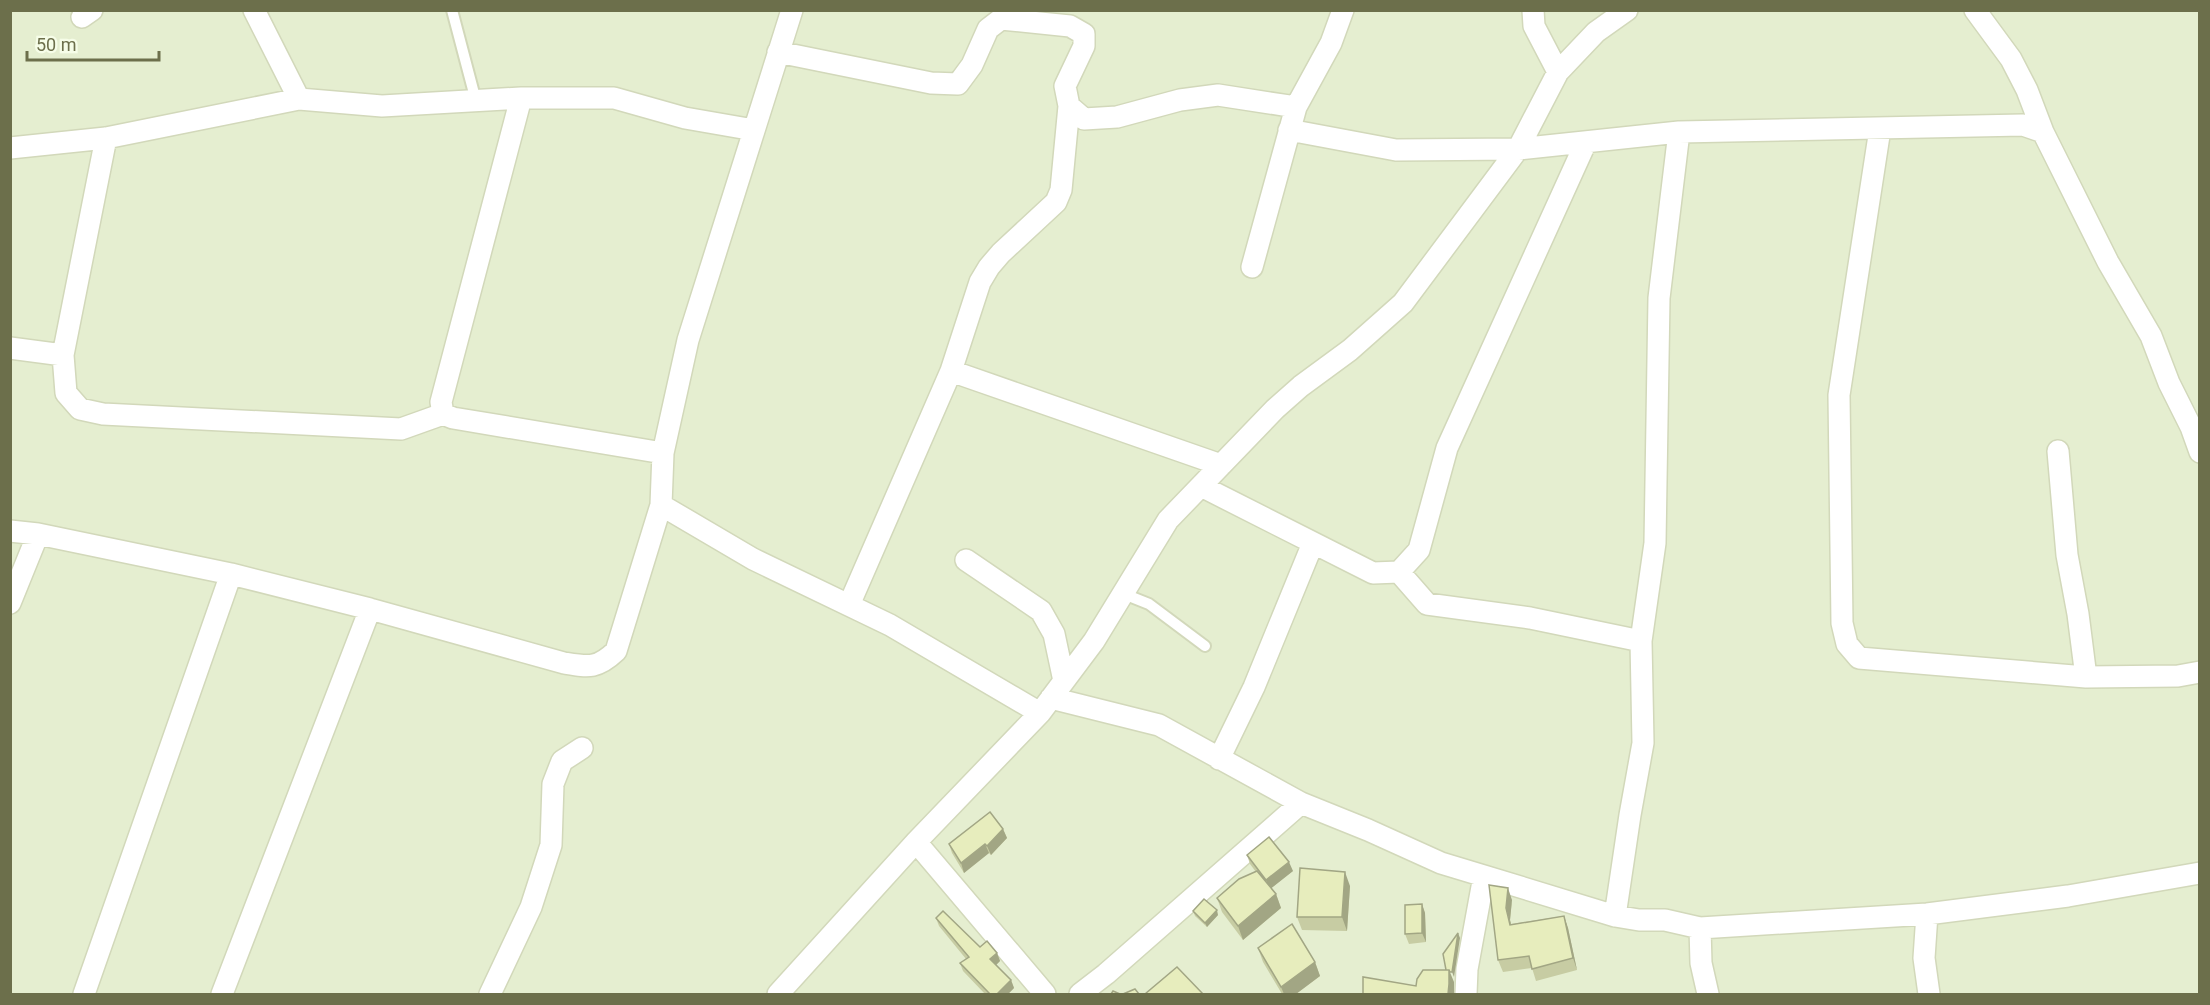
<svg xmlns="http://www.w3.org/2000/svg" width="2210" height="1005" font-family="Roboto,sans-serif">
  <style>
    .residential { fill: #e5eed0 }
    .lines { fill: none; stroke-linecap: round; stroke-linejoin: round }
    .service-casing { stroke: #d2d8ba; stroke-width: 14 }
    .minor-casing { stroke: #d2d8ba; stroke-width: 24 }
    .service { stroke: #fff; stroke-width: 10 }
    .minor { stroke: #fff; stroke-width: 21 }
    .wall { fill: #c7cca3 }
    .shaded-wall { fill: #a2a684 }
    .building { fill: #e7edbd; stroke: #a2a684; stroke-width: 1.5 }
  </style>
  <rect width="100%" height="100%" fill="#f2fae2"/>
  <path class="residential" d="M11,11H2199V994H11Z"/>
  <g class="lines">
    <g class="service-casing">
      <path id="service" d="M452,10L476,101
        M1124,594L1149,604L1205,646"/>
    </g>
    <g class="minor-casing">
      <path id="minor" d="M254,10L299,99
        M1533,10L1534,26L1558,72
        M1975,10L2011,59L2027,90L2043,132L2108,262L2151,336L2169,383L2191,427L2200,452
        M82,17L92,10
        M778,52L931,83L958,84L972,65L988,29L1001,19L1070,26L1084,34V46L1065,86L1069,106L1084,119L1117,117L1180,100L1218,95L1296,107
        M521,98L441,402L443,414L453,418L663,453
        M1880,129L1839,395L1842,623L1847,644L1859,658L2086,677L2178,676L2200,672
        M1289,130L1396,150L1518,149L1679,132L2023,125L2043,132
        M106,138L63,355L66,393L80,409L103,414L401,429L443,414
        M10,148L106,138L299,99L382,106L521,98H614L685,118L754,130
        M1252,267L1296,107L1331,43L1343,10
        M10,348L63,355
        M951,371L1221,465
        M2058,451L2067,555L2078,614L2086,677
        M1201,486L1373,573L1399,572L1419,550L1447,448L1586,142
        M661,505L753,559L890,625L1040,713
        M10,531L38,534L231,574L370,609L564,663C589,667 597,669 616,651L661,505L663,453L688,340L792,10
        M966,560L1041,611L1054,634L1064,681
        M1399,572L1427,604L1530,618L1641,641
        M10,603L38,534
        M849,605L951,371L980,282L989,267L1001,253L1056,202L1061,190L1069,106
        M1051,698L1159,725L1301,803L1368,830L1441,863L1484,876L1467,969L1466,994
        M1219,759L1254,687L1313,543
        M916,842L1045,994
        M1484,876L1615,916L1639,920H1665L1700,928L1927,914L2068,896L2200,873
        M1927,914L1924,958L1929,994
        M1615,916L1630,815L1643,743L1641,641L1655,543L1659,298L1679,132
        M1700,928L1701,963L1708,994
        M84,994L231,574
        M222,994L370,609
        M490,994L531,907L551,845L553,784L562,761L582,748
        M778,994L916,842L1040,713L1094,641L1168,520L1275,409L1301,386L1350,350L1403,303L1518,149L1558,72L1596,32L1627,10
        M1080,994L1106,974L1301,803"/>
    </g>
    <use href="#service" class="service"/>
    <use href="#minor" class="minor"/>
  </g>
  <path class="wall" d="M1003,829L1007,838L991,855L989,853L964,873L952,853L949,844Z
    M1247,855L1293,871L1271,888L1276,894L1281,908L1243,940L1222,912L1217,898L1256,872L1250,864Z
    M1350,886L1347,931L1302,930L1297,917Z
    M1512,900L1510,920L1511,924L1564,916L1568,928L1577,970L1536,981L1532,968L1503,972L1498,960Z
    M1422,904L1425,913L1426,942L1409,944L1405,934Z
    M1193,911L1218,915L1207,927L1195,916Z
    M936,918L980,947L997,953L1000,961L996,965L1011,980L1014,988L1008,994H985L963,971L960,963L966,959L939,926Z
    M1258,948L1315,962L1320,976L1296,994H1282L1263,962Z"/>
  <path class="shaded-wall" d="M1003,829L1007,838L991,855L987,846Z
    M985,844L989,853L964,873L961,863Z
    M1289,862L1293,871L1269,890L1266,880Z
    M1345,872L1350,886L1347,931L1342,917Z
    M1508,888L1512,900L1510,920L1514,937L1506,908Z
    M1276,894L1281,908L1243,940L1238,926Z
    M1422,904L1425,913L1426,942L1422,933Z
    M1217,910L1218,915L1207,927L1205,923Z
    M1564,916L1568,928L1577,970L1573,958Z
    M1458,933L1460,938L1454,977L1452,972Z
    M997,953L1000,961L993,968L990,959Z
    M1315,962L1320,976L1296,994H1284L1281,987Z
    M1449,970L1454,982V994H1448Z
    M1011,980L1014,988L1008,994H997Z"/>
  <path class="building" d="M990,812L1003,829L987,846L985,844L961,863L949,844Z
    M1269,837L1289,862L1266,880L1247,855Z
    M1300,868L1345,872L1342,917H1297Z
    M1257,871L1276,894L1238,926L1217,898L1239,879Z
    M1489,885L1508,888L1506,908L1510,925L1564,916L1573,958L1532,969L1529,956L1498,960Z
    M1204,899L1217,910L1205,923L1193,911Z
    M1422,904V933L1405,934V905Z
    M943,911L980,947L987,941L997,953L990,959L1011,980L997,994H990L960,963L969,957L936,918Z
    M1292,924L1315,962L1281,987L1258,948Z
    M1458,933L1452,972H1450L1449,970H1446L1443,954Z
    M1177,967L1203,994H1145Z
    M1423,970H1449V984L1448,994H1363V977L1416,986L1417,979Z
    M1135,989L1139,994H1123Z
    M1113,991L1120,994H1111Z"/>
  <rect width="2210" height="1005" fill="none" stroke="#6c6f4b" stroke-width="24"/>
  <path d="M27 51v9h132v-9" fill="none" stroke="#6c6f4b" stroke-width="3"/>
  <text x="36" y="51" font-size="18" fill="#6c6f4b" stroke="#f6fde8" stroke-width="4.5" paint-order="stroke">50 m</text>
</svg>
